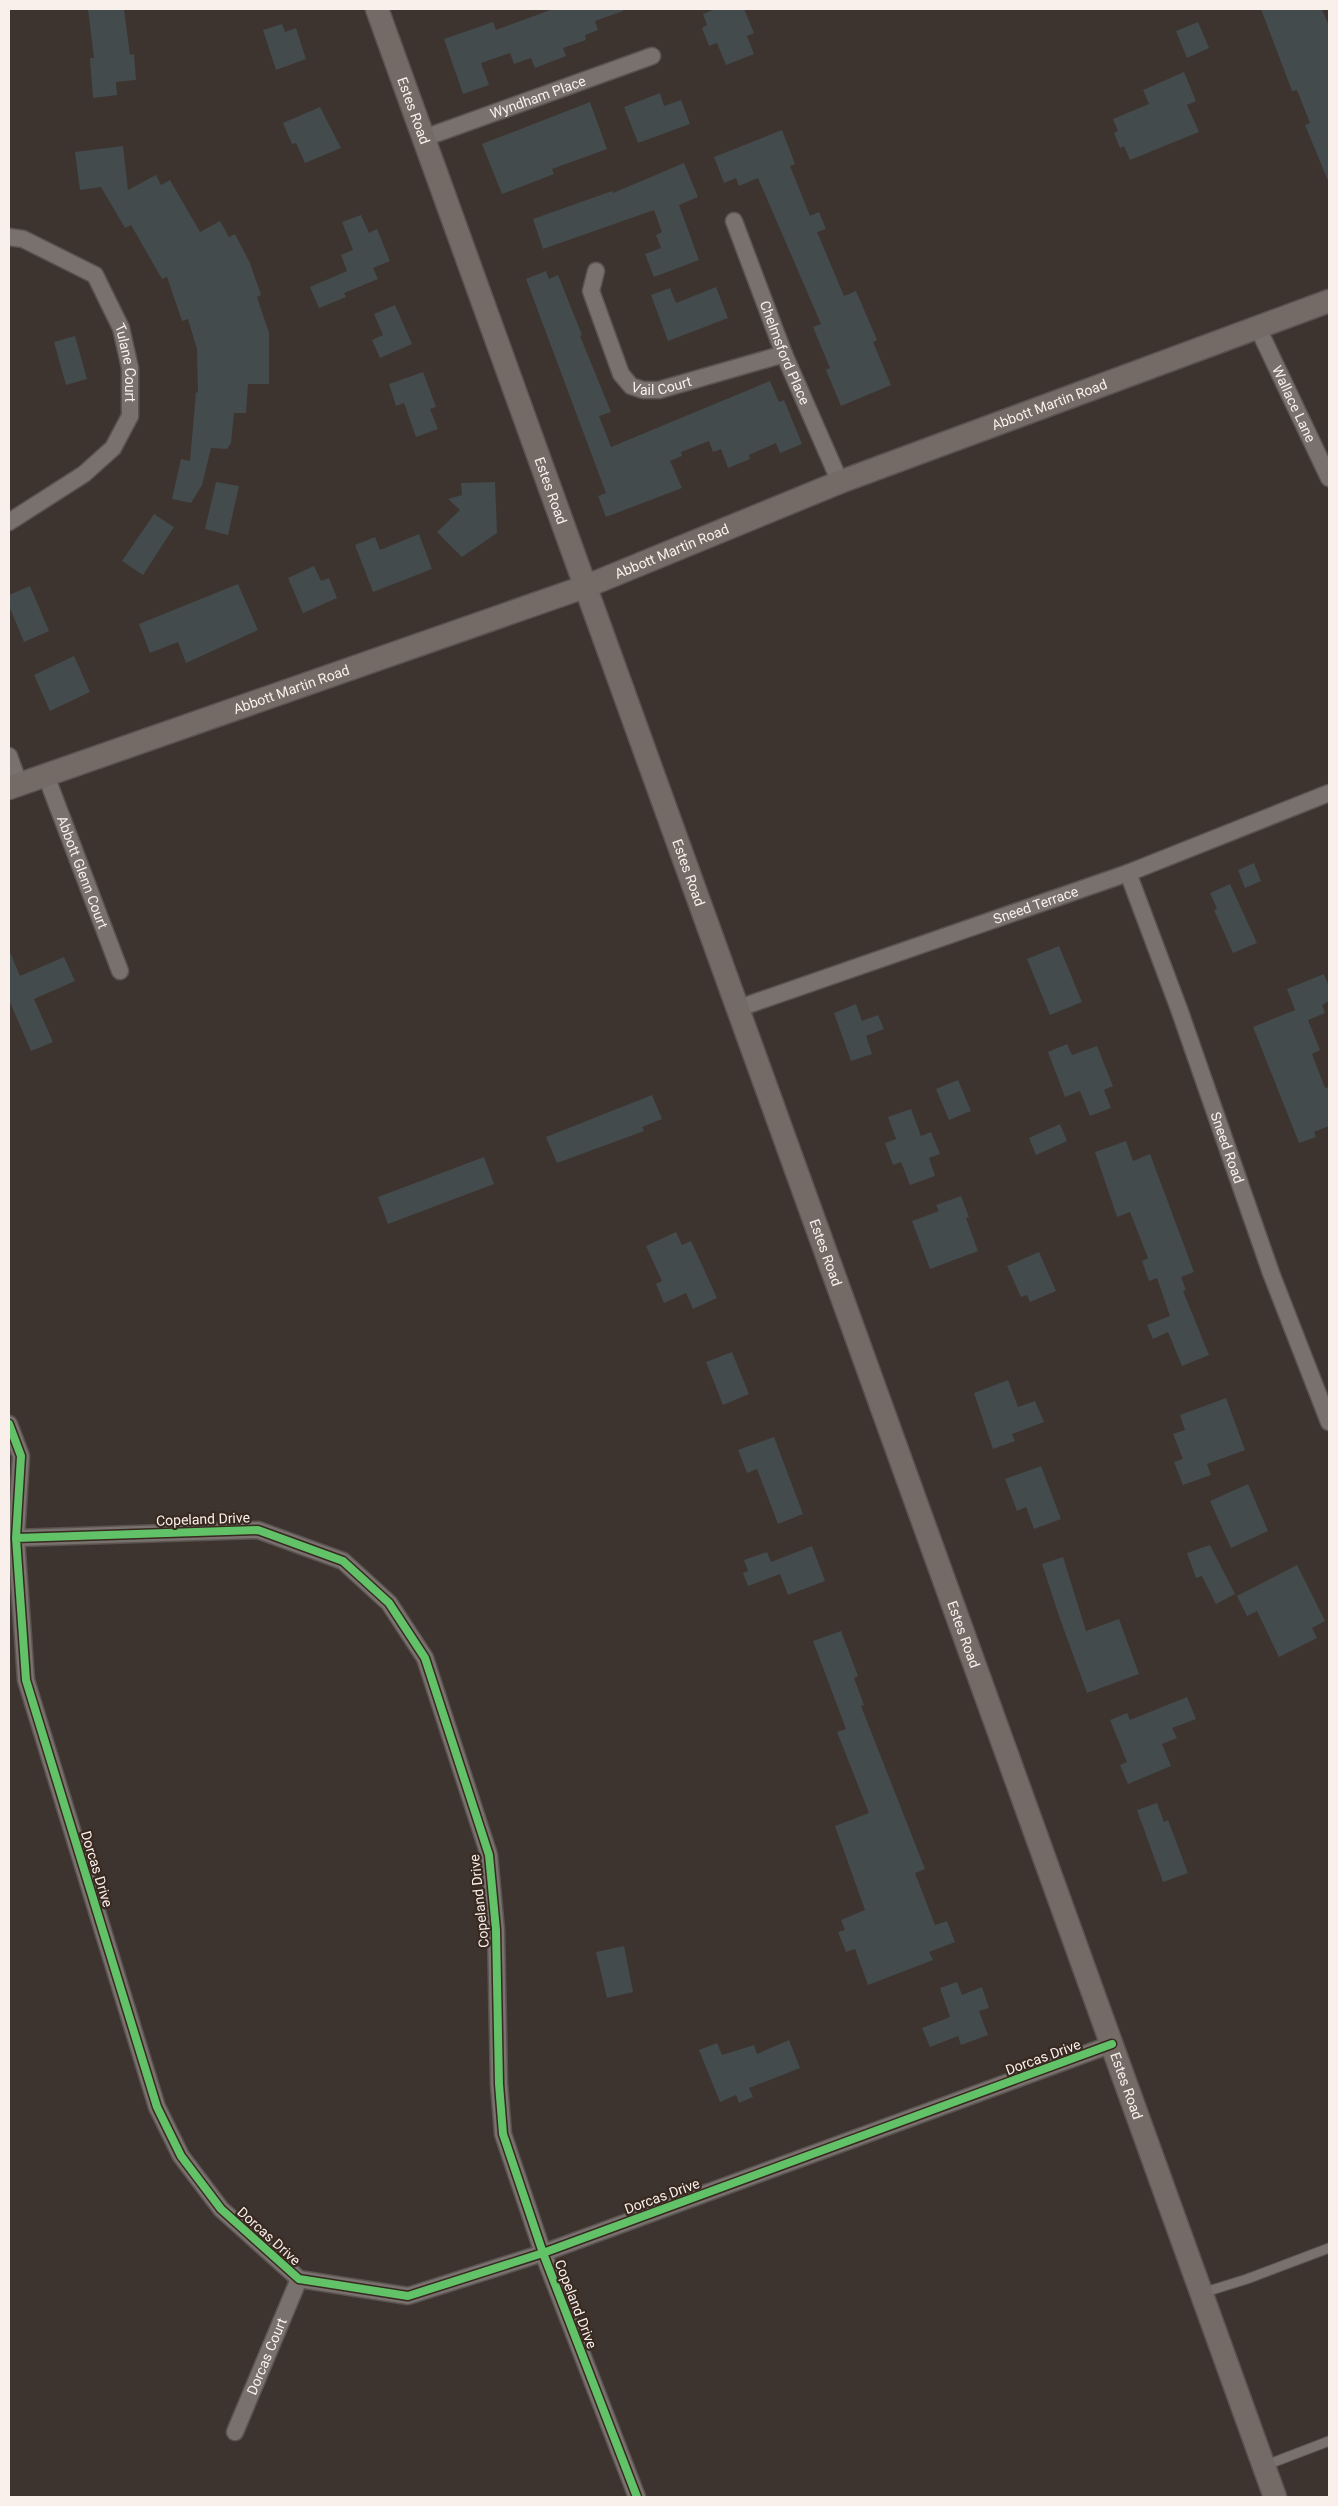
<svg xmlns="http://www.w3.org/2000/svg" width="1338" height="2506" font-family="Roboto,sans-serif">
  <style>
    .building { fill: #434b4c }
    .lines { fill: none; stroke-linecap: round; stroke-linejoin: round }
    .service-casing { stroke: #5b5350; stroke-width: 11 }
    .minor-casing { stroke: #5b5350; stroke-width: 19 }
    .secondary-casing { stroke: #5b5350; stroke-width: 25 }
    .service { stroke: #78716e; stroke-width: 9 }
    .minor { stroke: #78716e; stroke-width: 16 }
    .secondary { stroke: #746b66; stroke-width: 22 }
    .cycleway-casing { stroke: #382921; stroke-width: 11 }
    .cycleway { stroke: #61c268; stroke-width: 8 }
    .labels { text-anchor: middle; stroke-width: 4.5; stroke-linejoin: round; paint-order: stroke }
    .street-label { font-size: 14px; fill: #faf0eb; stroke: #382921 }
  </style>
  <rect width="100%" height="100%" fill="#3d3430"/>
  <path class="building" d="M88,9H124L130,55L134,54L136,80L116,82L117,95L93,98L90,58H94Z
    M553,9H623V11L595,21L598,30L585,35L586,40L563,48L566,56L535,68L531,58L514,64L510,53L481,63L489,85L463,94L444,39L493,22L496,30Z
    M715,9H744L754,33L747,36L754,54L726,65L717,43L709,46L702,28L707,25L703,14Z
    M1261,9H1322L1329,26V183L1305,125L1310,123L1297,90L1292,91Z
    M1198,22L1209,48L1187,58L1176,31Z
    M282,24L285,32L296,28L306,59L276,70L263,30Z
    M1184,72L1196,101L1187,105L1199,132L1130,160L1124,146L1120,148L1114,133L1118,131L1113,119L1149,104L1143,90Z
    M660,93L664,106L681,100L690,124L638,143L624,107Z
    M590,102L607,149L552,169L554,174L502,194L482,144Z
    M320,107L341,148L305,163L296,143L292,144L283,123Z
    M782,130L795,164L790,166L810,216L819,212L826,229L817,232L844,296L856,291L877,340L873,342L891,385L841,406L826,370L830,368L813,327L821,324L758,178L739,186L736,178L724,183L714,157Z
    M123,146L128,190L156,175L161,185L170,180L200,232L220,221L229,237L235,234L250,263L261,295L257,297L269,333V384H248L246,413H234L231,443L227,449L211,448L202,485L191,503L172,499L181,459L190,461L196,392L198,393L197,349L188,319L182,321L167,277L162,279L131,225L125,228L101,187L80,190L75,152Z
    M684,163L698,197L679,205L699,260L654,277L645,254L661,248L656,235L662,232L654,210L543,249L533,219L612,191L613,193Z
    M361,215L369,233L377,229L390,261L373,268L378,279L344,293L346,297L319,308L310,287L347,271L341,255L353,250L342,222Z
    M546,271L549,279L558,275L582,335L580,336L611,412L599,416L611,447L770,381L779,402L784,400L802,444L780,453L776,443L749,455L750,459L728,468L721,449L713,452L709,441L681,452L682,456L670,461L682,488L606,517L598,496L606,493L526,279Z
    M716,287L728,318L668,341L651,295L670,288L676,303Z
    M395,305L412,344L380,358L372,340L383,335L374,314Z
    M75,336L87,379L66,385L54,342Z
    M423,372L436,407L430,409L438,429L416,437L404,403L396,406L389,384Z
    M216,482L239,486L228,535L205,529Z
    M495,482L497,533L462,557L437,532L460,510L448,499L462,495L461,483Z
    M154,514L174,527L143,575L122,561Z
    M419,534L432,569L373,592L355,545L375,537L380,550Z
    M314,566L321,581L329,578L337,598L303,613L288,578Z
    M238,584L258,630L186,663L178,642L150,653L139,624Z
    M30,586L49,631L24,642L9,606V595Z
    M74,656L90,692L50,711L34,675Z
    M1254,863L1261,881L1245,888L1238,870Z
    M1230,884L1257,943L1233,953L1214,910L1217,909L1210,893Z
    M1059,946L1082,1002L1050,1015L1027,959Z
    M9,950L20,976L64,957L75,981L34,999L53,1042L31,1051L9,1000Z
    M1324,974L1329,987V1001L1322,1005L1325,1013L1308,1020L1320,1050L1312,1054L1325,1088L1329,1087V1126L1314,1132L1316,1137L1299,1143L1253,1027L1295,1010L1287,989Z
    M856,1004L862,1021L878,1015L884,1029L866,1036L872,1054L851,1061L834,1013Z
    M1067,1044L1072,1055L1097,1046L1113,1086L1104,1090L1111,1108L1090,1116L1080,1091L1065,1097L1048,1052Z
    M958,1080L971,1111L949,1120L936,1089Z
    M652,1095L662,1119L642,1127L644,1131L557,1163L546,1137Z
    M911,1109L921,1136L931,1132L940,1154L929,1158L935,1176L910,1185L901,1162L893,1165L885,1143L896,1139L888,1117Z
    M1060,1124L1067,1141L1036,1155L1029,1138Z
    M1126,1141L1133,1161L1150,1154L1194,1272L1181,1277L1186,1290L1183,1291L1209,1355L1182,1366L1168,1332L1153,1339L1147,1325L1170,1316L1157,1278L1149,1281L1142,1261L1148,1258L1130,1212L1117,1217L1095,1152Z
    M484,1157L494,1184L388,1224L378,1197Z
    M961,1196L969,1217L966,1218L978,1251L930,1269L912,1221L939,1211L936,1205Z
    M676,1232L682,1245L691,1241L717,1298L693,1309L686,1293L664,1303L656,1284L662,1281L646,1246Z
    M1039,1252L1056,1291L1030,1302L1027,1295L1021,1297L1007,1266Z
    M732,1352L749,1394L723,1405L706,1362Z
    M1008,1380L1018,1407L1035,1401L1044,1422L1012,1434L1015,1441L993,1449L974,1393Z
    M1226,1398L1245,1450L1207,1464L1211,1475L1183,1485L1174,1462L1183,1459L1173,1434L1185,1430L1180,1415Z
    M774,1437L803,1514L778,1524L757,1469L747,1473L738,1450Z
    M1041,1466L1061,1519L1034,1529L1026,1507L1017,1511L1005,1479Z
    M1248,1484L1268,1531L1231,1548L1210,1501Z
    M1210,1545L1235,1594L1216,1604L1202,1576L1196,1578L1187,1553Z
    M812,1546L825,1581L788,1595L780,1574L748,1586L743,1573L748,1571L744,1560L767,1552L771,1562Z
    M1063,1557L1086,1631L1119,1619L1139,1674L1087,1693L1059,1616L1042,1564Z
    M1297,1565L1325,1621L1312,1628L1317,1638L1279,1657L1257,1611L1247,1616L1237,1596Z
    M841,1631L858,1676L854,1678L864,1705L861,1706L925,1869L915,1873L935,1925L947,1921L955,1942L929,1952L933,1960L868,1985L855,1949L846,1952L838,1932L845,1930L841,1920L865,1910L835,1826L869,1813L837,1732L846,1729L813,1641Z
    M1187,1697L1196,1719L1172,1728L1177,1738L1162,1744L1171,1766L1128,1784L1120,1765L1127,1762L1110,1720L1127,1713L1130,1720Z
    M1157,1803L1164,1822L1168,1820L1188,1873L1163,1882L1137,1810Z
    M624,1946L633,1992L607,1998L596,1952Z
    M957,1982L962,1995L982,1987L989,2008L979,2011L988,2035L961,2045L958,2036L930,2047L922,2028L950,2017L940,1988Z
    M789,2040L800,2068L749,2088L753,2097L739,2103L736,2095L720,2102L699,2050L717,2043L722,2055L754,2045L757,2054Z"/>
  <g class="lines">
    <g class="service-casing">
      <path id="service" d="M1202,2293L1247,2279L1329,2248
        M1264,2466L1329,2441"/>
    </g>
    <g class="minor-casing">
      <g id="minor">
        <path id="s1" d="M424,138L652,56"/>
        <path id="s2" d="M734,221L784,354L840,482"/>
        <path id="s3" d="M9,237L23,239L95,275L121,328L130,368V416L113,448L84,474L9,522"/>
        <path id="s4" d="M596,271L591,291L621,374L631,386L643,390H659L784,354"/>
        <path id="s5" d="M1258,328L1329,478"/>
        <path d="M9,756L19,784"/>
        <path id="s6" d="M45,773L120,971"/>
        <path id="s7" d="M1128,873L1179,1009L1271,1273L1329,1422"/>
        <path id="s8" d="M739,1008L1128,873L1329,793"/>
        <path d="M9,1424L21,1456L16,1538L26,1680L157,2107L181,2156L221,2209L299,2279L408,2296L543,2253L1112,2044"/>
        <path d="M16,1538L258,1530L343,1561L389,1603L425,1658L489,1855L496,1930L499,2084L503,2134L543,2253L637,2497"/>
        <path id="s9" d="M235,2432L299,2279"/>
      </g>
    </g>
    <g class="secondary-casing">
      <g id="secondary">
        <path id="s10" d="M377,9L1275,2497"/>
        <path id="s11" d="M9,788L587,586L840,482L1329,301"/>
      </g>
    </g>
    <use href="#service" class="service"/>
    <use href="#minor" class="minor"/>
    <use href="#secondary" class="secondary"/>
    <g class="cycleway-casing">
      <path id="cycleway" d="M9,1424L21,1456L16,1538L26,1680L157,2107L181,2156L221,2209L299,2279L408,2296L543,2253L1112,2044
        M16,1538L258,1530L343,1561L389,1603L425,1658L489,1855L496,1930L499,2084L503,2134L543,2253L637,2497"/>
    </g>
    <use href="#cycleway" class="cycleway"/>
  </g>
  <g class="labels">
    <g class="street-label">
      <text dy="5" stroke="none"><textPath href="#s1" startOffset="121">Wyndham Place</textPath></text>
      <text dy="5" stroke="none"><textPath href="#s10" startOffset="108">Estes Road</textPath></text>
      <text dy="5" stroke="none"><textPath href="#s2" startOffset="141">Chelmsford Place</textPath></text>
      <text dy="5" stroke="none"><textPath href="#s3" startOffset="189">Tulane Court</textPath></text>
      <text dy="5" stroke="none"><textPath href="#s4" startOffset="156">Vail Court</textPath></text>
      <text dy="5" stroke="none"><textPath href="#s5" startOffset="84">Wallace Lane</textPath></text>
      <text dy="5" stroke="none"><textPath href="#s11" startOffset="1109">Abbott Martin Road</textPath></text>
      <text dy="5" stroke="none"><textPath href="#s10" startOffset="512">Estes Road</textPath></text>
      <text dy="5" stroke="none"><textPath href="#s11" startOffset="704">Abbott Martin Road</textPath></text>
      <text dy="5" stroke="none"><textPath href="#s11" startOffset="299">Abbott Martin Road</textPath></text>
      <text dy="5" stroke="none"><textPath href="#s6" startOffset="106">Abbott Glenn Court</textPath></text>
      <text dy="5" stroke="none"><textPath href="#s10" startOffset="918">Estes Road</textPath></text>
      <text dy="5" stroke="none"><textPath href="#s8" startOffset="314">Sneed Terrace</textPath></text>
      <text dy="5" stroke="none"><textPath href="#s7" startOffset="292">Sneed Road</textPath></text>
      <text dy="5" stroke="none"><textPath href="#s10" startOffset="1322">Estes Road</textPath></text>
      <text transform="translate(203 1519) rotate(-2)" y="5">Copeland Drive</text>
      <text dy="5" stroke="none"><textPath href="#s10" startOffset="1728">Estes Road</textPath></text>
      <text transform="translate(97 1869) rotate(73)" y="5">Dorcas Drive</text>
      <text transform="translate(479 1901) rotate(-96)" y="5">Copeland Drive</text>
      <text transform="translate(1043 2057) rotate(-20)" y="5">Dorcas Drive</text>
      <text dy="5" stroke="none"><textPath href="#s10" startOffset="2208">Estes Road</textPath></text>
      <text transform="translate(662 2196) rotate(-20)" y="5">Dorcas Drive</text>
      <text transform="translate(269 2236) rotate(42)" y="5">Dorcas Drive</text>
      <text transform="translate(576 2304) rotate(69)" y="5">Copeland Drive</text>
      <text dy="5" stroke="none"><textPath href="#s9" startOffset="82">Dorcas Court</textPath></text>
    </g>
  </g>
  <rect width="1338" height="2506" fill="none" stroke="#faf0eb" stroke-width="20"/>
</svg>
